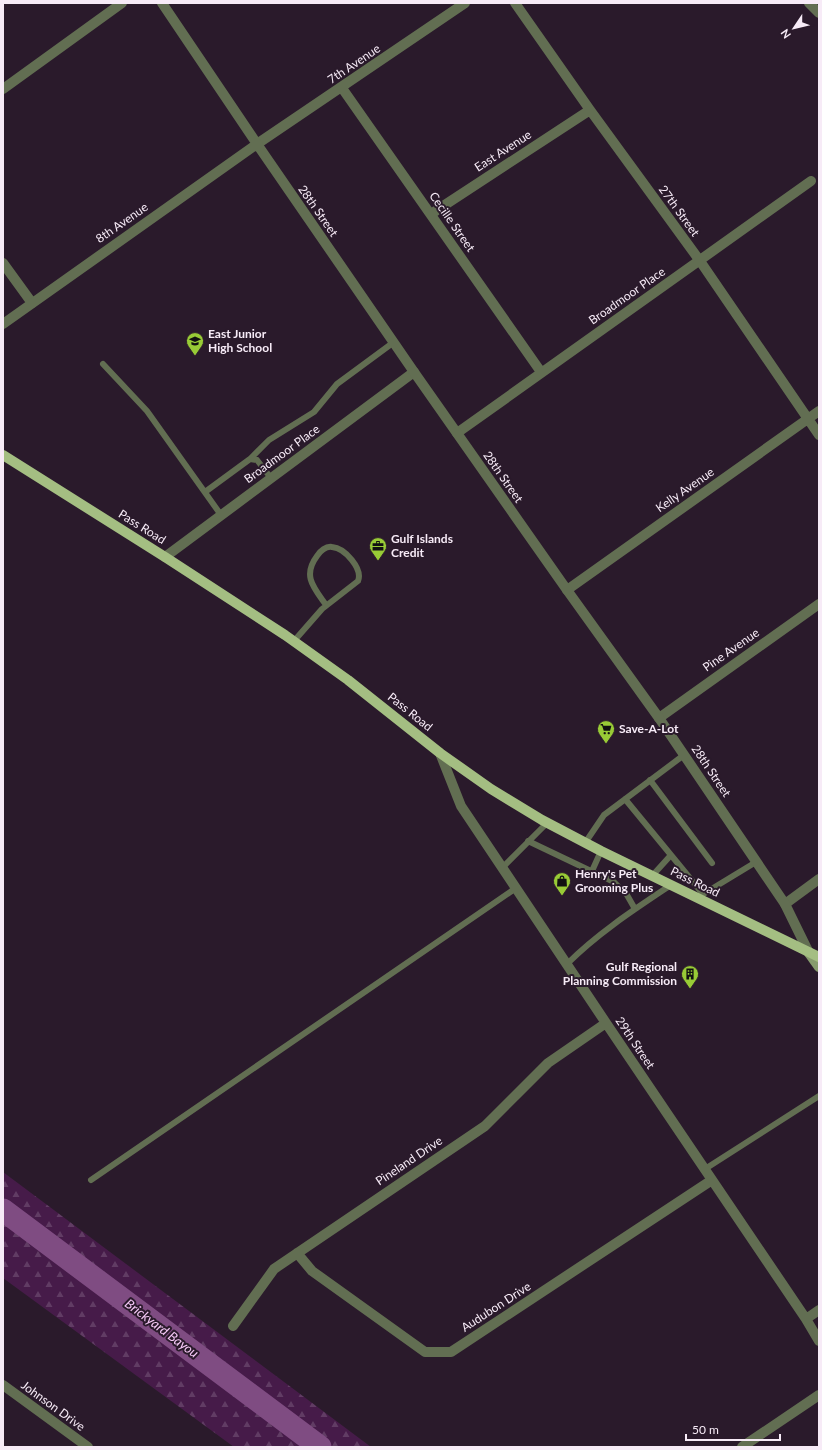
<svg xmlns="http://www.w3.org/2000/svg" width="822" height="1450" font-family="Lato,sans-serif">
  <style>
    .forest { fill: url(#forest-firs) }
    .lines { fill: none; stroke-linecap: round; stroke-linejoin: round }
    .river { stroke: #7f4c82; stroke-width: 23 }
    .service { stroke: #626e52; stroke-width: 6 }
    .minor { stroke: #626e52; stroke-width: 10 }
    .tertiary { stroke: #626e52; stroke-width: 10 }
    .secondary { stroke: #879b6d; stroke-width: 10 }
    .primary { stroke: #a4be82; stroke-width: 10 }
    .labels { text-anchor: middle; stroke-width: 4; stroke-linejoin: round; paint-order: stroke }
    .street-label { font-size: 12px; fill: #f7ebf7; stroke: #2a1a2b }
    .poi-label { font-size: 12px; font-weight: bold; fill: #f7ebf7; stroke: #2a1a2b; text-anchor: start }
    .water-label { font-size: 13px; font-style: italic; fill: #f6c9f7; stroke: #2a1a2b }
  </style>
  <defs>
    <pattern id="forest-firs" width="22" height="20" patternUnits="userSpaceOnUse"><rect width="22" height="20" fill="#461b49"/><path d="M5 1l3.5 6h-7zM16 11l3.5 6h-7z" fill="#613c64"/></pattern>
  </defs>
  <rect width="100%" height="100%" fill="#2a1a2b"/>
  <path class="forest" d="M3,1172L371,1447H234L3,1278Z"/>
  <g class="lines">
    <path class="river" d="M3,1210L320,1447"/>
    <path class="service" d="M103,364L147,411L221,515
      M250,459L257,460L271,478
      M205,492L250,459L269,440L314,412L337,384L394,342
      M294,641L322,609L358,581C363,569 345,548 332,547C326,546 320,551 317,556C302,576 314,588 326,605
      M650,780L712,863
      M625,799L703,894
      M528,841L614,882L627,895L635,909
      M585,843L604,815L684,755
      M502,868L547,823
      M592,871L601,851
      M652,876L671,855
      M700,896L756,862
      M567,964C598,933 635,909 671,885
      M705,1169L819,1096
      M91,1180L516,888"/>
    <path class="minor" d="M515,3L590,110L700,261L819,435
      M809,3L819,13
      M342,88L541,372
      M3,89L122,3
      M257,144L465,3
      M431,214L590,110
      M3,263L32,303
      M457,433L811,181
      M165,557L414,372
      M567,590L819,411
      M659,718L819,604
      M440,753L461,806L606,1023L806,1319L819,1341
      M785,904L819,879
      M297,1253L312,1271L425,1352H451L712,1180
      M806,1319L819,1310
      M233,1326L274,1269L485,1126L548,1063L606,1023
      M3,1385L88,1447
      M742,1447L819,1395"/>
    <path class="tertiary" d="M162,3L257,144L414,372L567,590L659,718L785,904L809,953
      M3,324L257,144"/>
    <path class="secondary" d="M809,953L819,967"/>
    <path class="primary" d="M3,455L165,557L285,635L348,680L440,753L491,789L542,820L601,851L819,957"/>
  </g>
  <defs>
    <g id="school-pin" transform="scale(0.9)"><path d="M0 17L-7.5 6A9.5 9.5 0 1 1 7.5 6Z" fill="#98cb36" stroke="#2a1a2b"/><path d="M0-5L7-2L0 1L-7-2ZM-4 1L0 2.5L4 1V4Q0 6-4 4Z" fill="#111"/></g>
    <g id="office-pin" transform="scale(0.9)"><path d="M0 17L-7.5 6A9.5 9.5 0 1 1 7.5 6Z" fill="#98cb36" stroke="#2a1a2b"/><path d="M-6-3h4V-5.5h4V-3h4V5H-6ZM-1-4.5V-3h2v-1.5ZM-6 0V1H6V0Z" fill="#111"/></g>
    <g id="supermarket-pin" transform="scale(0.9)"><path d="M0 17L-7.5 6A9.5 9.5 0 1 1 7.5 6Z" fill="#98cb36" stroke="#2a1a2b"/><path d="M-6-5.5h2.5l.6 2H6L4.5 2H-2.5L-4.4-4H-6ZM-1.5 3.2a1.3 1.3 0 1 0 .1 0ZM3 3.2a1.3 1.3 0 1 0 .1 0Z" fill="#111"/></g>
    <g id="shop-pin" transform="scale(0.9)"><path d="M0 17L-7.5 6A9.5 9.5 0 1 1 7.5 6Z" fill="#98cb36" stroke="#2a1a2b"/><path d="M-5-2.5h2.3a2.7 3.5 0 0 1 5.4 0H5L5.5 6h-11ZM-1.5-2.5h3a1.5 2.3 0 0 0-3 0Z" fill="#111"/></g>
    <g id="building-pin" transform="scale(0.9)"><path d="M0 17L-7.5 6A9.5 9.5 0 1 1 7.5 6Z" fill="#98cb36" stroke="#2a1a2b"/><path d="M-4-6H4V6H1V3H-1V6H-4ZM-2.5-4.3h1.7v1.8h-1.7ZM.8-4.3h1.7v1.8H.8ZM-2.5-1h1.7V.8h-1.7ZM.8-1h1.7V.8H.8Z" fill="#111"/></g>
  </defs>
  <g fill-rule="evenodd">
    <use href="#school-pin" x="195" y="341"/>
    <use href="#office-pin" x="378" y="546"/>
    <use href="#supermarket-pin" x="606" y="729"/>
    <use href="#shop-pin" x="562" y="881"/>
    <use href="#building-pin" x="690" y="974"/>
  </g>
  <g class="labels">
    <g class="street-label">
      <text transform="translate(354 64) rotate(-34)" y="4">7th Avenue</text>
      <text transform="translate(503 151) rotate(-33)" y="4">East Avenue</text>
      <text transform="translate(318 211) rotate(55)" y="4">28th Street</text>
      <text transform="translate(679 211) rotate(54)" y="4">27th Street</text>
      <text transform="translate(452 222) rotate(55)" y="4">Cecille Street</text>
      <text transform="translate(122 223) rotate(-35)" y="4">8th Avenue</text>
      <text transform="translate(627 296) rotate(-35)" y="4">Broadmoor Place</text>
      <text transform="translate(282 454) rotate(-36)" y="4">Broadmoor Place</text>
      <text transform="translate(503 477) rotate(55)" y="4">28th Street</text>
      <text transform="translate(685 490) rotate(-35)" y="4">Kelly Avenue</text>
      <text transform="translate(142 527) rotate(32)" y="4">Pass Road</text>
      <text transform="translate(731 650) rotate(-35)" y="4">Pine Avenue</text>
      <text transform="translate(410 712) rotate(39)" y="4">Pass Road</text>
      <text transform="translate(711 771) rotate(56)" y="4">28th Street</text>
      <text transform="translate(695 882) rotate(26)" y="4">Pass Road</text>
      <text transform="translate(635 1043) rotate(56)" y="4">29th Street</text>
      <text transform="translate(409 1161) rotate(-34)" y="4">Pineland Drive</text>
      <text transform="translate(496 1307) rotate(-33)" y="4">Audubon Drive</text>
      <text transform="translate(53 1406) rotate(36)" y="4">Johnson Drive</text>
    </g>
    <g class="poi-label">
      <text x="208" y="338">East Junior<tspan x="208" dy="14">High School</tspan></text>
      <text x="391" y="543">Gulf Islands<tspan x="391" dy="14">Credit</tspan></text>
      <text x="619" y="733">Save-A-Lot</text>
      <text x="575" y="878">Henry's Pet<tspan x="575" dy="14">Grooming Plus</tspan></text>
      <text x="677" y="971" text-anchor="end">Gulf Regional<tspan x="677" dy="14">Planning Commission</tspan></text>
    </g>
    <g class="water-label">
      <text transform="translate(162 1328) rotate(37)" y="5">Brickyard Bayou</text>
    </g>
  </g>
  <rect width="822" height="1450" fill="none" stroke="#f7ebf7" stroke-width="8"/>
  <g transform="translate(794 28) rotate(235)" stroke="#2a1a2b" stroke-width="3" paint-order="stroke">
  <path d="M0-3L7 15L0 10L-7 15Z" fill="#f7ebf7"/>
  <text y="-6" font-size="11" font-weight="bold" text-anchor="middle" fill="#f7ebf7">N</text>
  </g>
  <path d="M686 1434v6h94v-6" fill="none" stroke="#f7ebf7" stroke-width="2"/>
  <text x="692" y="1434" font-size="12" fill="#f7ebf7" stroke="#2a1a2b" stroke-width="3" paint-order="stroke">50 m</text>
</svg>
